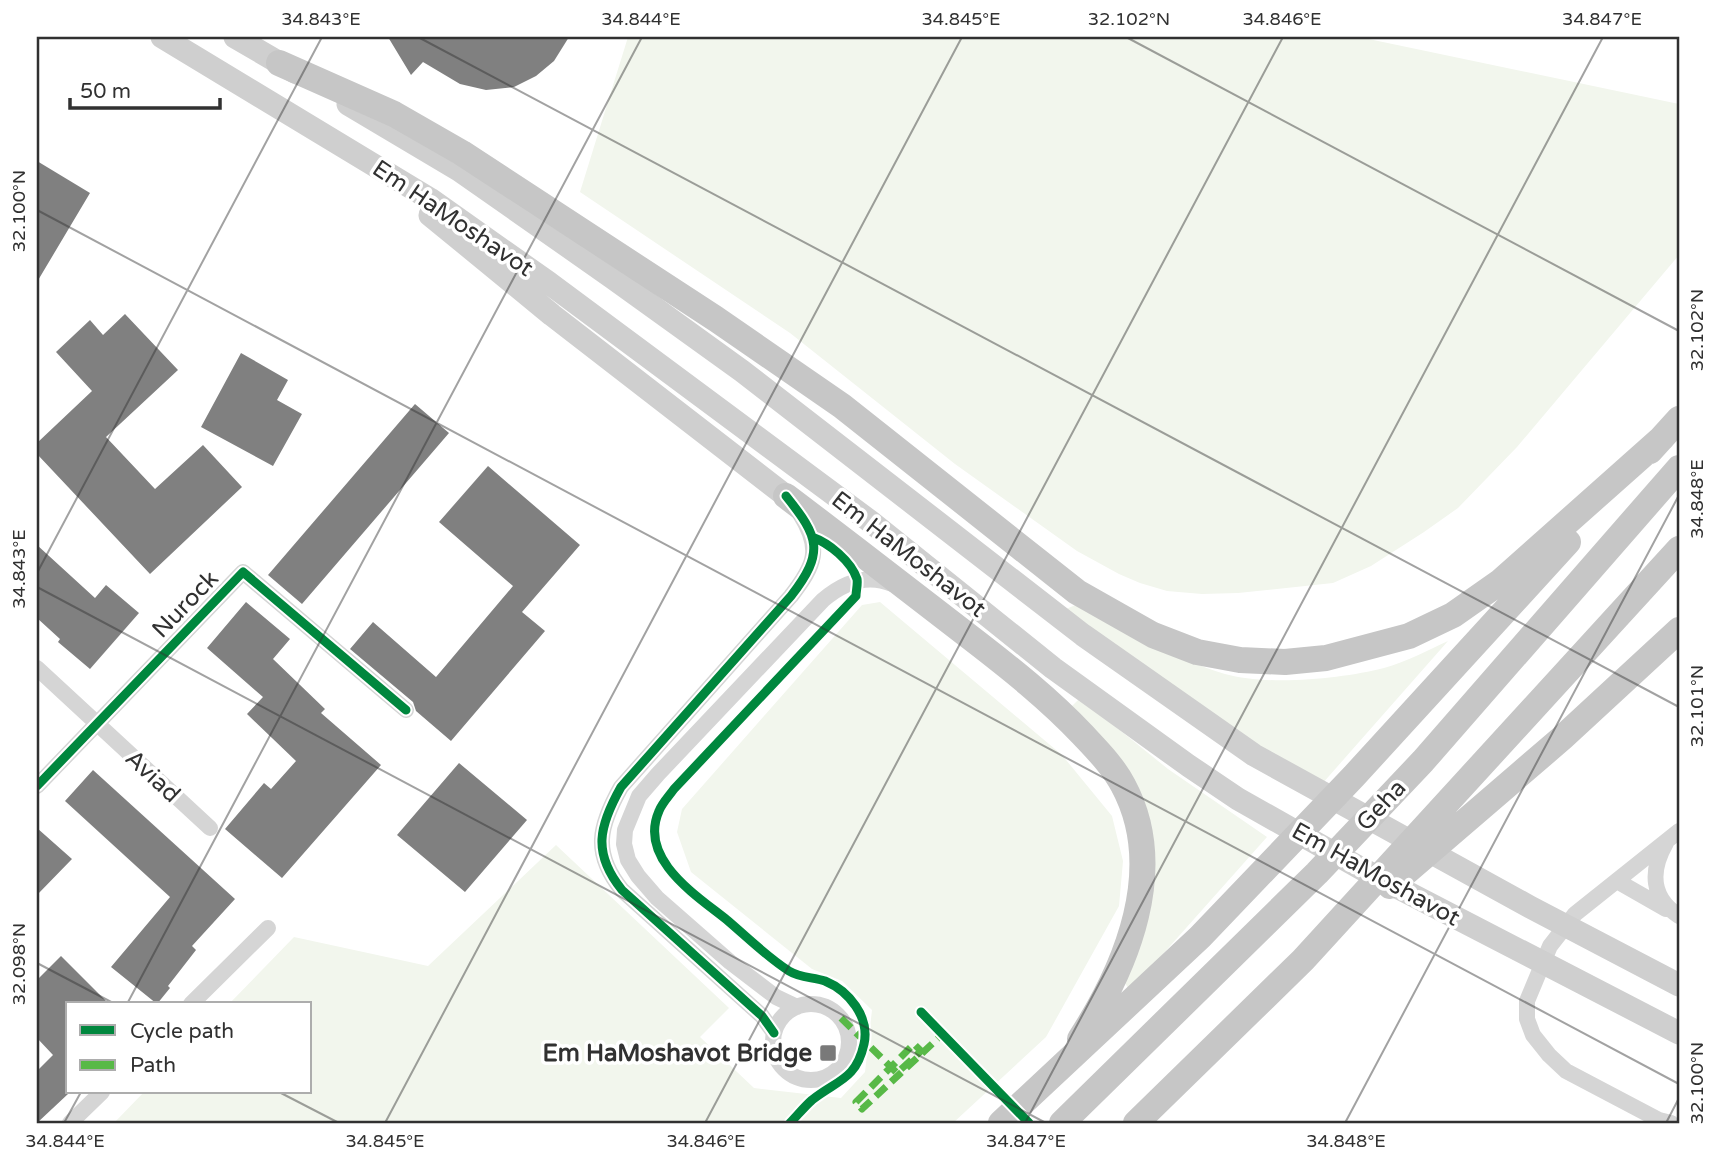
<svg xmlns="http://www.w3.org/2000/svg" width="1716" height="1160" font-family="'Varela Round',sans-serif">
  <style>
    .green { fill: #f2f6ed }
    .building { fill: #808080 }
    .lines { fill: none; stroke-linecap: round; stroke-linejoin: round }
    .minor { stroke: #d5d5d5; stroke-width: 16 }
    .secondary { stroke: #cfcfcf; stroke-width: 23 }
    .trunk { stroke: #c6c6c6; stroke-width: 26 }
    .quiet { stroke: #58b947; stroke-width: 7; stroke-dasharray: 14 7; stroke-linecap: butt }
    .cycleway-casing { stroke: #fff; stroke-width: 13 }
    .cycleway { stroke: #00873e; stroke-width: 9 }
    .ticks { fill: none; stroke: #313131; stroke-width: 2; stroke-opacity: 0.45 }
    .poi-dot { fill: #797979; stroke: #fff; stroke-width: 2.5 }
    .labels { text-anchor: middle; stroke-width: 7; stroke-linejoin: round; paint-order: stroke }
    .street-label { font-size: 24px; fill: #313131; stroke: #fff }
    .poi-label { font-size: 24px; font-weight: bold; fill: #313131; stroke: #fff; text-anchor: end }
    .neatline { fill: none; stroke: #313131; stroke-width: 2.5 }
    .ticks-label { font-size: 18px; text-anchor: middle; fill: #313131 }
  </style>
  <rect width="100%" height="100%" fill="#fff"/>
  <path class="green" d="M628,37H1359L1679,104V255L1517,447L1458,508L1424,532L1371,566L1333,583L1238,593L1202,594L1167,591L1140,583L1119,574L1077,551L955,464L790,333L580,192Z
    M880,602L1062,755L1112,816L1123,861L1119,906L1046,1037L953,1123H114L144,1092H310V1004H229L294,937L428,966L556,845L729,1008L700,1037L754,1088L841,1098L865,1072L872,1010L842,981L812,969L691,872L677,832L682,809L862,605Z
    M1082,602C1128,628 1174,659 1225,674C1268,686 1341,679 1384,668C1406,662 1428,650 1448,641L1322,784L1264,749L1064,610Z
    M1080,698L1168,769L1267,837L1130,991L1121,977L1155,863L1066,712Z"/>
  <path class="building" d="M388,37H569L554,61L536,76L514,87L486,90L460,84L423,62L411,75Z
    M37,161L90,193L37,282Z
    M125,314L178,370L106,437L155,489L203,445L242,487L150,574L37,454V443L92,391L56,352L90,320L103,335Z
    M241,353L288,380L277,400L302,414L273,466L201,427Z
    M415,404L449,433L302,604L268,575Z
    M488,466L580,545L522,612L545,631L451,741L416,711L413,702L350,649L373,622L436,677L513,586L439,522Z
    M37,545L95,598L106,585L139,613L90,669L58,642L60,639L37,618Z
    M246,602L290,639L273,659L325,709L321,713L381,765L282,878L225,829L264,783L271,789L296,761L247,714L263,697L207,648Z
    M459,763L527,820L465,892L397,835Z
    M93,770L235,899L192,946L196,950L168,986L170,988L157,1004L111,967L170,897L65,801Z
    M37,828L72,859L37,895Z
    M61,956L109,1004H68V1094L37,1123V1071L53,1055L37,1038V980Z"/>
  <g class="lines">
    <path class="minor" d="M37,668L210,828
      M37,786L243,572L406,710
      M1666,843C1650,871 1651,898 1679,916
      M1617,881L1666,909
      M773 1042a38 38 0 1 1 76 0a38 38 0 1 1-76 0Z
      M191,1004L268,928
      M797,1007L776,997L730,962L657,898L638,876L628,860L624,844L625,830L639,796L658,774L823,600C843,583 866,573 892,584
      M774,1033L762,1016L622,890C592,853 599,826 621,787L791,596C815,565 822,549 800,514
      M70,1123L102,1092
      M1671,1123L1659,1120L1566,1071L1549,1055L1533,1035L1527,1019V1001L1550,946L1575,914L1679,831"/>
    <path class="secondary" d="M162,37L430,199L549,283L871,522L1053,668L1189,766L1238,799L1362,869L1679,1033
      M235,37L295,72
      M348,104L459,170L613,278L742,371L1083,635L1254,755L1530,907L1679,985
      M430,215L552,315L786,496"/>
    <path class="trunk" d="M279,63L394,114L462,153L716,319L842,406L1077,592L1153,635L1197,652L1240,660L1285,662L1326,658L1409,636L1453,615L1500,582L1662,438
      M1650,451L1679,419
      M786,496C848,543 909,590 971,638C1010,668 1049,699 1083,735C1097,750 1113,766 1123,785C1168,868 1127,966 1080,1039
      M1390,886L1562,738L1679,630
      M1001,1123L1200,937L1354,776L1568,542
      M1062,1123L1317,873L1423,761L1679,468
      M1136,1123L1303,960L1679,549"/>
    <path class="quiet" d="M841,1018L897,1073L921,1051L914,1044L856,1102L862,1109L946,1031"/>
    <g class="cycleway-casing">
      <path id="cycleway" d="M37,786L243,572L406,710
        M921,1012L1029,1123
        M774,1033L762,1016L622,890C592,853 599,826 621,787L791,596C825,552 819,537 786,496
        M790,1123C797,1116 804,1107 812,1100C837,1080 856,1080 864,1044C870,1017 849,991 825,981C813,977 800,978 789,971C767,957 747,937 727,920C696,895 638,859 659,811C662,803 669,796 674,789L856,596C856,591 858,584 857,579C851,561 829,543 812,537"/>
    </g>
    <use href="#cycleway" class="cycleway"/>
  </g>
  <path class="ticks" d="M418,37L1679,707M1126,37L1679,331M37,210L1679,1084M37,573L322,37M37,587L1046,1123M37,963L115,1004M127,1004L642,37M279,1092L339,1123M64,1123L81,1092M385,1123L962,37M705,1123L1283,37M1025,1123L1603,37M1345,1123L1679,495M1666,1123L1679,1098"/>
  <rect class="poi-dot" x="819" y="1044" width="18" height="18" rx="3.5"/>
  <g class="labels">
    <g class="street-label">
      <text transform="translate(453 218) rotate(34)" y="8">Em HaMoshavot</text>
      <text transform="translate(909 554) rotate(38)" y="8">Em HaMoshavot</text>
      <text transform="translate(185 604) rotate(-46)" y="8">Nurock</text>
      <text transform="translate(153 776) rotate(43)" y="8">Aviad</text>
      <text transform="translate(1381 805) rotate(-47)" y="8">Geha</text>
      <text transform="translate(1376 874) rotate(29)" y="8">Em HaMoshavot</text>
    </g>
    <g class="poi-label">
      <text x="812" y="1061">Em HaMoshavot Bridge</text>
    </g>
  </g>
  <rect width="1716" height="1160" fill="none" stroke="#ffffff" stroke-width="77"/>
  <rect x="66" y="1002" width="245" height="91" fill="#ffffff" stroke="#adadad" stroke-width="2"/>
  <rect x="80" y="1025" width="35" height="10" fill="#00873e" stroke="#adadad" stroke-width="2"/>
  <text x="130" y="1038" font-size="21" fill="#313131">Cycle path</text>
  <rect x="80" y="1060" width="35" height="10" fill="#58b947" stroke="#adadad" stroke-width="2"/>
  <text x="130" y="1072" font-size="21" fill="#313131">Path</text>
  <path d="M70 98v10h150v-10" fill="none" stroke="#313131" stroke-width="3.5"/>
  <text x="80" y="98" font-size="21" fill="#313131" stroke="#ffffff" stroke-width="5" paint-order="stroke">50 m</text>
  <rect x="38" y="38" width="1640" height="1084" class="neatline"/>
  <g class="ticks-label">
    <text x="321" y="25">34.843°E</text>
    <text x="641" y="25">34.844°E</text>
    <text x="961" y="25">34.845°E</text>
    <text x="1129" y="25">32.102°N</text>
    <text x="1282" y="25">34.846°E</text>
    <text x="1602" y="25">34.847°E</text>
    <text transform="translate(19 211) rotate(-90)" y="6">32.100°N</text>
    <text transform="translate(1697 330) rotate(-90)" y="6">32.102°N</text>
    <text transform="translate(1697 499) rotate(-90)" y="6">34.848°E</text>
    <text transform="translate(19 569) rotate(-90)" y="6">34.843°E</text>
    <text transform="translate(1697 706) rotate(-90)" y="6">32.101°N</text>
    <text transform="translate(19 964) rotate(-90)" y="6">32.098°N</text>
    <text transform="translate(1697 1083) rotate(-90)" y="6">32.100°N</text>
    <text x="65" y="1147">34.844°E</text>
    <text x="385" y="1147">34.845°E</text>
    <text x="706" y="1147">34.846°E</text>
    <text x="1026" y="1147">34.847°E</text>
    <text x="1346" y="1147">34.848°E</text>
  </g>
</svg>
